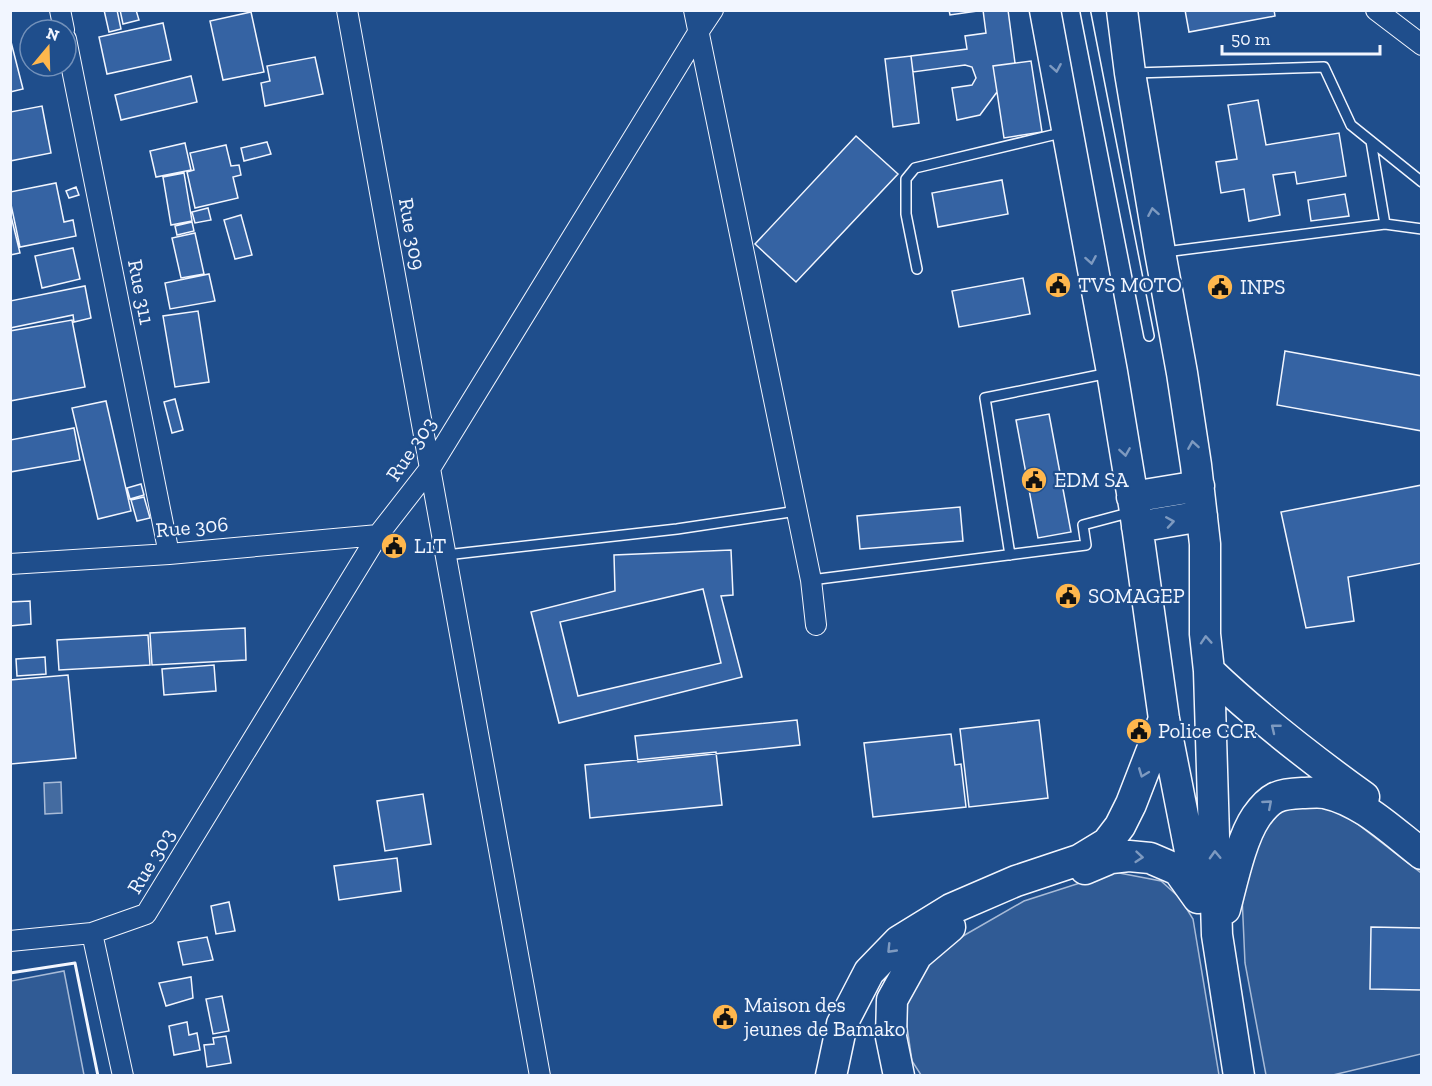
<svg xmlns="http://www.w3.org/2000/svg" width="1432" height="1086" font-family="'Zilla Slab',serif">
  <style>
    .built { fill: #305b95; stroke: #a8bbd7; stroke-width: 1.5 }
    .water { fill: #446ba0; stroke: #a8bbd7; stroke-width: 1.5 }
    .building { fill: #3563a3; stroke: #f2f6ff; stroke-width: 1.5; fill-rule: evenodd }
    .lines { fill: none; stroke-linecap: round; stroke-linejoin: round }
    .lane-casing { stroke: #f2f6ff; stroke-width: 12 }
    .street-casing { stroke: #f2f6ff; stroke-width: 22 }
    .primary-casing { stroke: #f2f6ff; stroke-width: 33 }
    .lane { stroke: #1f4e8c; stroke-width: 9 }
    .street { stroke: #1f4e8c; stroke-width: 20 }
    .primary { stroke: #1f4e8c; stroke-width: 30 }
    .wall { stroke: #f2f6ff; stroke-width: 3 }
    .oneway { stroke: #7e9ac0 }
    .labels { text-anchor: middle; stroke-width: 4.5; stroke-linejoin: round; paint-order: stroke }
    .street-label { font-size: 21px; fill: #f2f6ff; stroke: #1f4e8c }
    .poi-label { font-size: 21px; fill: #f2f6ff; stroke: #1f4e8c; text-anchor: start }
  </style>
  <rect width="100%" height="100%" fill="#1f4e8c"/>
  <path class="built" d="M1289,801L1342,812L1421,873V1054L1333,1075H1266L1245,963L1242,896L1267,819Z
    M1114,872L1161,881L1180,898L1193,919L1219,1075H921L912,1061L904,1006L927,959L963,936L1024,901Z
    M64,971L84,1075H11V981Z"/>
  <path class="water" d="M61,782L62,813L45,814L44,783Z"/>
  <path class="building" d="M104,10H117L121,29L109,32Z
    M120,10H136L139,20L123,24Z
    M949,10H977V11L950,15Z
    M983,10H1008L1015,63L993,66L997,92L980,115L957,120L952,88L972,85L976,78L972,67L965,65L913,72L911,56L967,49L965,36L986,33Z
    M1185,10H1274L1275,16L1189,32Z
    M251,12L264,72L223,80L210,21Z
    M163,23L171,60L107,74L99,37Z
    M10,38L23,89L10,92Z
    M911,56L919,123L893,127L885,59Z
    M315,57L323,94L265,106L261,83L270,81L267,66Z
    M1031,61L1042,132L1004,138L993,66Z
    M191,76L197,102L121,120L115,95Z
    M1258,100L1266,145L1339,133L1346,176L1297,184L1295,172L1273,175L1280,215L1249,221L1244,189L1221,193L1216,162L1237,159L1228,105Z
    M42,106L51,153L10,161V112Z
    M856,136L898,174L796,282L755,244Z
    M267,142L271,154L244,161L241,148Z
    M185,143L191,170L156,177L150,151Z
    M226,145L231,166L239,165L241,175L233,177L238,198L195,208L187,172L194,170L190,153Z
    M184,173L192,221L171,225L163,177Z
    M1002,180L1008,214L938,227L932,193Z
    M56,183L64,222L73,220L76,236L20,247L10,200V192Z
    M76,187L79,195L69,198L66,191Z
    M1345,194L1349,216L1311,221L1308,200Z
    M208,208L211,220L195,223L192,212Z
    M10,212L20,253L10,255Z
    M241,215L252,255L235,259L224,220Z
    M192,222L194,231L177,235L175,226Z
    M195,233L204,274L181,278L172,238Z
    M73,248L80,279L42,288L35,256Z
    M209,274L215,301L170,309L165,283Z
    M1023,278L1030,314L959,327L952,291Z
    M85,286L91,318L74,322L73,315L10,328V301Z
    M198,311L209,382L175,387L163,316Z
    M72,320L85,387L10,401V331Z
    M1285,351L1422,376V431L1277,405Z
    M175,399L183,430L172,433L164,402Z
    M106,401L131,511L98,519L72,408Z
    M1049,414L1071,532L1038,538L1016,420Z
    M74,428L80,460L10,472V440Z
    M141,484L144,495L130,499L127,488Z
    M1422,485V563L1348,577L1354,621L1306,628L1281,512Z
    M144,497L150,518L137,521L131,500Z
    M960,507L963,541L860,549L857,516Z
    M731,550L733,595L721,596L742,677L559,723L531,612L615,591L614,555ZM703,589L721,663L578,696L560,622Z
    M30,601L31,624L10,626V602Z
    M245,628L246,660L152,665L150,633Z
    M148,635L150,665L59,670L57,640Z
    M45,657L46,674L17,676L16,659Z
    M214,665L216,691L164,695L162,669Z
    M68,675L76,758L11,764L10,680Z
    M797,720L800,745L638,762L635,736Z
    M1039,720L1048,798L969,807L960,729Z
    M951,734L955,765L961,764L966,807L873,817L864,743Z
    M716,752L722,805L590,818L585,765Z
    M423,794L431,844L385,851L377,801Z
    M397,858L401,891L339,900L334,866Z
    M229,902L235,931L216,934L211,906Z
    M1371,927L1422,928V990L1370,989Z
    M207,937L213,960L183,965L178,942Z
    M191,977L193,998L166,1006L159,983Z
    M222,996L229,1031L213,1034L206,999Z
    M187,1022L189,1035L197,1033L200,1050L174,1055L169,1026Z
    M226,1036L231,1063L207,1067L204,1045L214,1044L213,1038Z"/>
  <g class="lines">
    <g class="lane-casing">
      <path id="lane" d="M1085,10L1149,336
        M1135,73L1324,67L1351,125L1422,182
        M1371,141L1385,224
        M1165,252L1385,224L1422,229
        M917,269L906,214V179L915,168L1065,132
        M446,555L677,529L797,511
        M1010,555L985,398L1109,373
        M811,580L1086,545L1083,525L1132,512"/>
    </g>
    <g class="street-casing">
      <path id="street" d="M60,10L64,30
        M347,10L540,1076
        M694,10L811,580L816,625
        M1376,10L1422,45
        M66,39L169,554
        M10,564L169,554L378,535
        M92,933L123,1076
        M10,941L92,933L146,914L378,535L431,467L699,31L713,10"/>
    </g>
    <g class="primary-casing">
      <path id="primary" d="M1045,10L1112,372L1135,511L1164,719L1189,846L1198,898
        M1122,10L1130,73L1160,252L1182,373L1196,465L1205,544V634L1209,671L1217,935L1239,1076
        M1132,497L1199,486
        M1137,527L1202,516
        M1209,671C1257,717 1310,758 1364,797
        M1085,869L1111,858L1129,856L1150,858L1178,870L1198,898
        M1225,909C1232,883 1241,839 1256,817C1270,797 1278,794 1302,793C1309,793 1317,792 1325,793C1362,801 1392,831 1422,854
        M831,1076L842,1024L869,972L899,941L951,909L1016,881L1079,860L1107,843L1120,826L1131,804L1164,719
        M899,1076L891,1037L892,1000L917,955L950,927"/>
    </g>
    <use href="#lane" class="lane"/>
    <use href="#street" class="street"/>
    <use href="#primary" class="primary"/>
    <path class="wall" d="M10,973L75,963L98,1076"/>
  </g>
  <defs><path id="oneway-chevron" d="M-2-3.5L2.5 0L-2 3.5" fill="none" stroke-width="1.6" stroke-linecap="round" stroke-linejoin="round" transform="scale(1.5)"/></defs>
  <g class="oneway">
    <use href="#oneway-chevron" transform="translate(1056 68) rotate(80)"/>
    <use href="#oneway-chevron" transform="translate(1153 212) rotate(-100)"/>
    <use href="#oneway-chevron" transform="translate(1091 260) rotate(80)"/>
    <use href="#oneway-chevron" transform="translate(1193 445) rotate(-99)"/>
    <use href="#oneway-chevron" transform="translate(1125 452) rotate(81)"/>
    <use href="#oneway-chevron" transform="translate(1170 522) rotate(-9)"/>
    <use href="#oneway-chevron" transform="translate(1206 640) rotate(-94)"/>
    <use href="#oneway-chevron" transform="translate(1275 728) rotate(-141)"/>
    <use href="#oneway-chevron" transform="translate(1143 773) rotate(111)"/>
    <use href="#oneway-chevron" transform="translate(1268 804) rotate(-41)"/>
    <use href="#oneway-chevron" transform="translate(1215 855) rotate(-92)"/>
    <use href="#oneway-chevron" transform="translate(1139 857) rotate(5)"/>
    <use href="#oneway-chevron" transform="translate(891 949) rotate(134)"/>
  </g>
  <defs>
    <g id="civic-disc" transform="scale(1.35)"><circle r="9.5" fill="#ffb74d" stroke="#1f4e8c"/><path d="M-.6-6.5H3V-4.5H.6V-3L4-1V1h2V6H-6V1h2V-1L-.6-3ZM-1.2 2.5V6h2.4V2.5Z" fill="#111"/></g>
  </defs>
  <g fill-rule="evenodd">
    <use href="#civic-disc" x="1058" y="285"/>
    <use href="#civic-disc" x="1220" y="287"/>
    <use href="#civic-disc" x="1034" y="480"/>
    <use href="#civic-disc" x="394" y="546"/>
    <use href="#civic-disc" x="1068" y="596"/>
    <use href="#civic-disc" x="1139" y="731"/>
    <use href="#civic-disc" x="725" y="1017"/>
  </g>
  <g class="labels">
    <g class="street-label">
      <text transform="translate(412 234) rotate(80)" y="7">Rue 309</text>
      <text transform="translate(141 292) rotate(79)" y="7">Rue 311</text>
      <text transform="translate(411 449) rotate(-56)" y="7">Rue 303</text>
      <text transform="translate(192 527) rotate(-5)" y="7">Rue 306</text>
      <text transform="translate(151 861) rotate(-59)" y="7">Rue 303</text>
    </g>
    <g class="poi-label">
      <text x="1078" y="292">TVS MOTO</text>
      <text x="1240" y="294">INPS</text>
      <text x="1054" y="487">EDM SA</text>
      <text x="414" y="553">L1T</text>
      <text x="1088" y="603">SOMAGEP</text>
      <text x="1158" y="738">Police CCR</text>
      <text x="744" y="1012">Maison des<tspan x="744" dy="24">jeunes de Bamako</tspan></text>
    </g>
  </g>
  <rect width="1432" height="1086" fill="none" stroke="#f2f6ff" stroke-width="24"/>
  <g transform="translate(48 48) rotate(19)"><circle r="28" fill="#1f4e8c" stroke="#7391ba" stroke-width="1.5"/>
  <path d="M0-4.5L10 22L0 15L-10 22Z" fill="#ffb74d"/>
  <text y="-9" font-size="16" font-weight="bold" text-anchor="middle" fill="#f2f6ff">N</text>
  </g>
  <path d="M1222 45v9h158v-9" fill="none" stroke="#f2f6ff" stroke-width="3"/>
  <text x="1231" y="45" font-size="18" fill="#f2f6ff" stroke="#1f4e8c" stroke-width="4.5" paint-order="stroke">50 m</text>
</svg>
